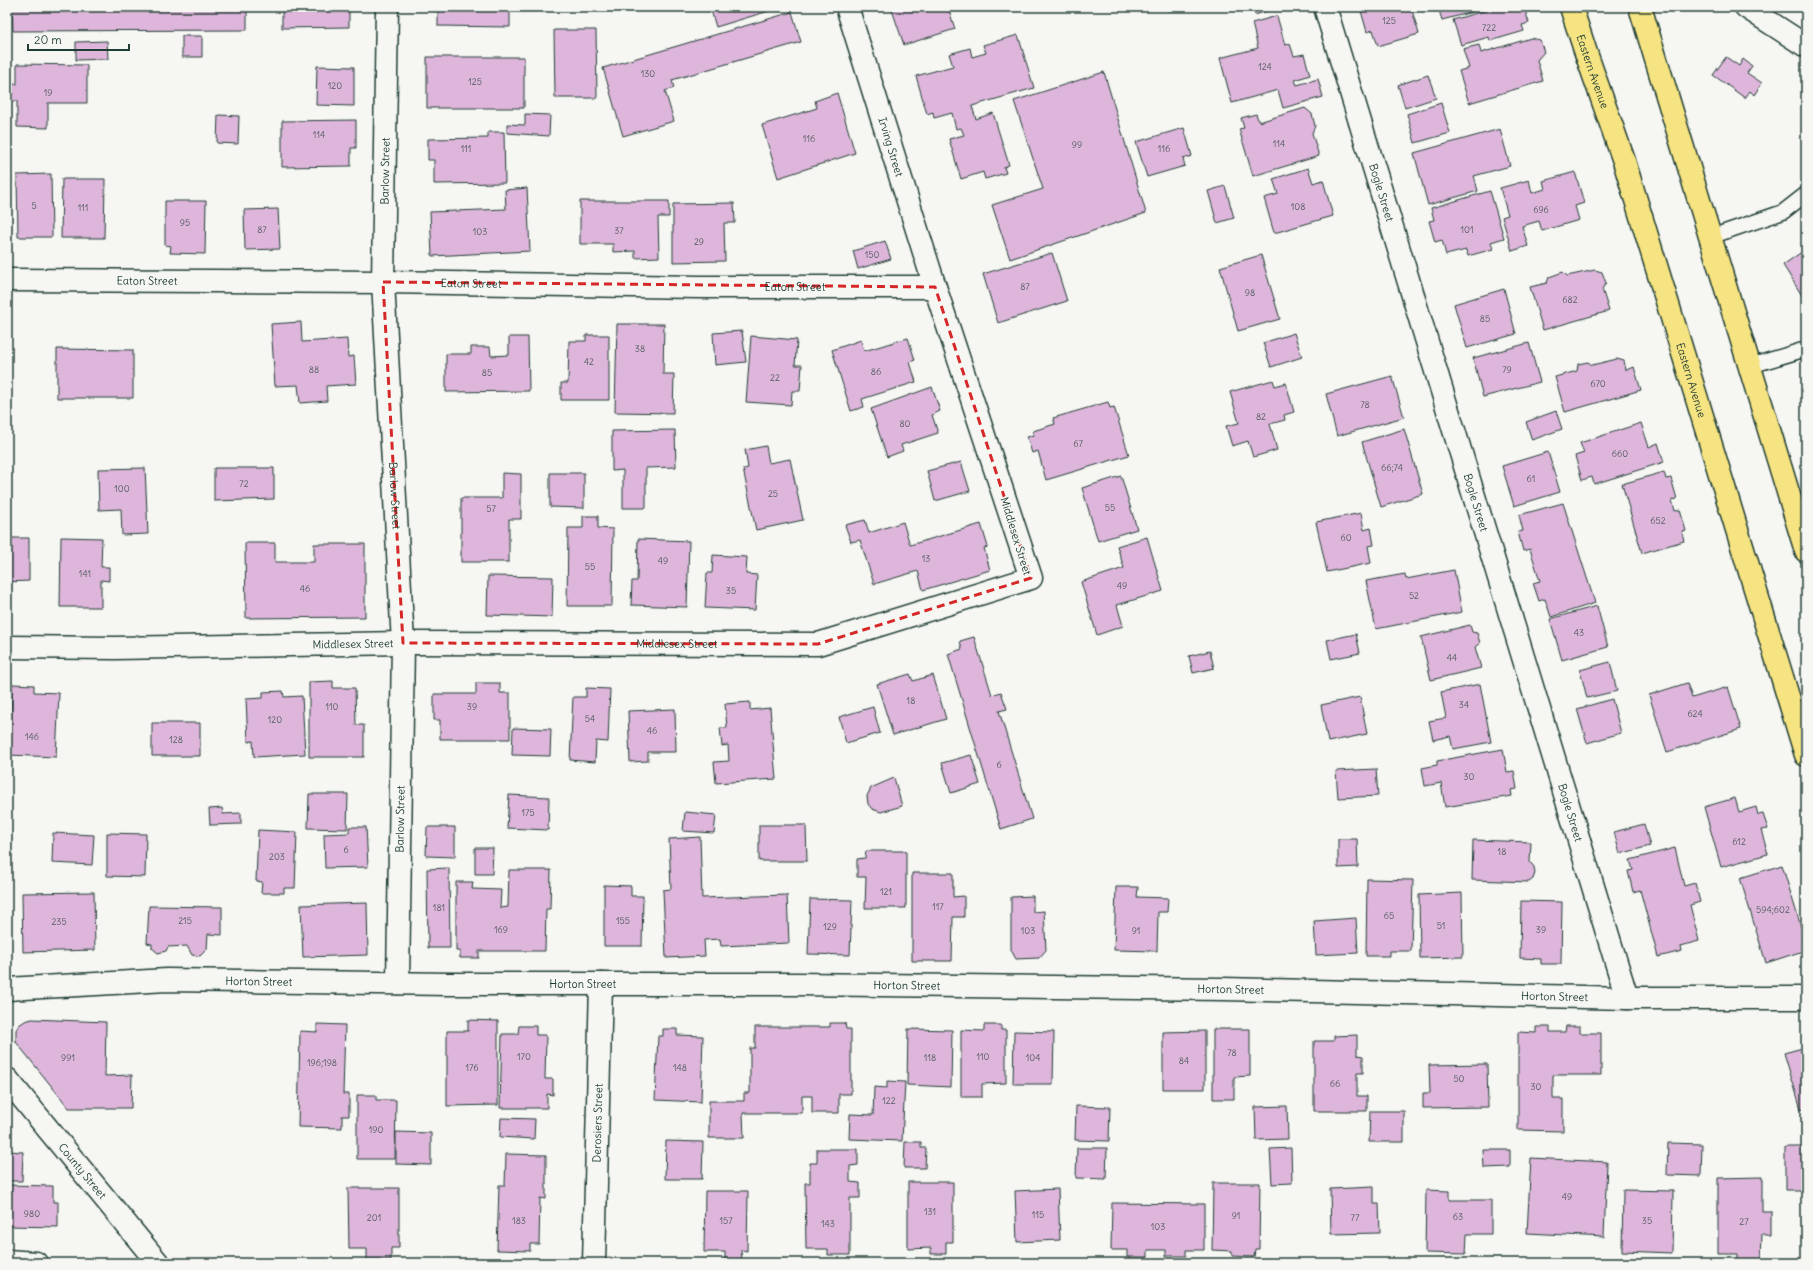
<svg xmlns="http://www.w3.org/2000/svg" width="1813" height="1270" font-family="Delius,sans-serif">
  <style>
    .building { fill: #deb5db; stroke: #1f3d34 }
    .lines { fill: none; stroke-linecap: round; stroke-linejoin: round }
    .lane-casing { stroke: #1f3d34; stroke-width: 17 }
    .street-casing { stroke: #1f3d34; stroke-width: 25 }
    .secondary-casing { stroke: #1f3d34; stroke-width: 25 }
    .primary-casing { stroke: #1f3d34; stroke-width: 25 }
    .lane { stroke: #f6f6f2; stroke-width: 14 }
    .street { stroke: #f6f6f2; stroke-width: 22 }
    .secondary { stroke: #f6f6f2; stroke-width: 22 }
    .primary { stroke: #f6e381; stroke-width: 22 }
    .marked { fill: none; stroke: #d62828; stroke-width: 3; stroke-dasharray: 8 5; stroke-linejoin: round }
    .labels { text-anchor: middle; stroke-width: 3.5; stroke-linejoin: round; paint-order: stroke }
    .number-label { font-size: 9px; fill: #4f5b5e }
    .street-label { font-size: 11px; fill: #1f3d34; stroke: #f6f6f2 }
  </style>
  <rect width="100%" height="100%" fill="#f6f6f2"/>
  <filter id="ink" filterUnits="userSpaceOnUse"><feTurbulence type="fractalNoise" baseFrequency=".025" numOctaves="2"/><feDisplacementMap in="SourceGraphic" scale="8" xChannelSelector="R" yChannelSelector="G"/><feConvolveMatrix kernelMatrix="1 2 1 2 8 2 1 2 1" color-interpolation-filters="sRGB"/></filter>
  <g filter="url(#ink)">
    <path class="building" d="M12,7H247V30L13,31Z
      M282,7H357V8H349V27L282,28Z
      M438,7H510V27L438,26Z
      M710,7H782L716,27Z
      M900,7H948L955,29L904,45L892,10Z
      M1168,7H1181L1169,11Z
      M1253,7H1279L1255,15Z
      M1365,7H1411L1419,34L1378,46L1373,30L1367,32L1361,11L1366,10Z
      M1438,7H1483L1484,9L1442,20Z
      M1497,7H1524L1529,23L1522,25L1524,31L1490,41L1489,37L1461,45L1453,20Z
      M792,12L801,42L672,80L674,88L665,91L674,121L623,136L603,68Z
      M1277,16L1285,45L1290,44L1294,56L1304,54L1310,75L1295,80L1297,85L1318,79L1323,97L1283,108L1278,90L1232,103L1220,58L1258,48L1252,23Z
      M554,30H596L597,98H555Z
      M1018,35L1034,88L972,106L976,119L993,113L1009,165L1004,167L1006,173L985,179L983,172L961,179L949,139L964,135L961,128L956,129L952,113L934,118L933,112L927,114L916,76L953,66L949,54L970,48L972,57L986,53L983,45Z
      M182,36H202V57H182Z
      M1531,38L1540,40L1544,52L1537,60L1543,81L1469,103L1459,71L1469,68L1463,49L1479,45L1481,53Z
      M107,41L108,59L76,60V42Z
      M427,57H524V108H427Z
      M1726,57L1739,66L1743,59L1752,66L1747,73L1762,83L1754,95L1750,91L1745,98L1713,75Z
      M17,64L87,65V103H48V128L17,127V101H10V84H17Z
      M317,66L354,67V106L316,105Z
      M1104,72L1146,213L1010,259L992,205L1043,189L1014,101Z
      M1428,75L1436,98L1405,108L1398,85Z
      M837,93L855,153L778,178L762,125L817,108L815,101Z
      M1441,103L1450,133L1415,143L1407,114Z
      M1305,108L1312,114L1315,126L1312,133L1319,156L1253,176L1239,129L1244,128L1241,118L1256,114L1259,122Z
      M525,114L550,115L549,136L507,133V124L525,125Z
      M218,115L239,116L238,144L217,143Z
      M356,120V148H351V166L282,167V121Z
      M1184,128L1192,156L1183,159L1185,166L1147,177L1136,142Z
      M1500,129L1510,166L1474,176L1478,191L1428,205L1414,153Z
      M488,132H504L505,183L434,184V160H428V139L488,138Z
      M1308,168L1313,183L1323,180L1333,216L1274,233L1264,198L1278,194L1273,179Z
      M1575,172L1584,203L1575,206L1579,220L1542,231L1539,221L1522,226L1528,246L1512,251L1502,217L1508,215L1500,188L1529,180L1532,193L1545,189L1543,181Z
      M51,174L52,237H18L17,175Z
      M62,179H105L104,238H61Z
      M1225,186L1234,218L1217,223L1208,191Z
      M527,188L530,251L432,256L430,212L506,209L505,190Z
      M1490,191L1504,238L1491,242L1493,249L1468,256L1466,250L1446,255L1442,240L1435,242L1429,221L1434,220L1431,208Z
      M165,201H206L205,254L170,253L171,246L165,245Z
      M580,201H669V217H658L659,257L635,258V251L613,252V244H580Z
      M734,203L735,223H724L725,261L673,262V204Z
      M278,209L280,249L245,250L244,210Z
      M885,241L891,259L858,269L853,251Z
      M1806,249V302L1783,265Z
      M1052,253L1067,301L998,323L983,274Z
      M1261,255L1280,319L1238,331L1220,267Z
      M1595,270L1602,272L1606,283L1602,289L1609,311L1543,330L1530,287L1547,283L1549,277L1563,272L1567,276Z
      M1504,289L1516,334L1467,348L1454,304Z
      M301,322L302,342L347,339L348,357L354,356L356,384L326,386L327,401L300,403L298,385L275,386L271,324Z
      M617,324H664L663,374H674L673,413L615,412Z
      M742,331L746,362L715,365L713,333Z
      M1294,333L1302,357L1271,367L1263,343Z
      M586,335H609V400H561V383H568L569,341H586Z
      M751,336L797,340L795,365H802L800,391H792L791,405L746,402Z
      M509,337H528L529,391L446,392V354H471V347H490L491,356L509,355Z
      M908,338L915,360L910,362L916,382L862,399L864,407L851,411L832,350L861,340L864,351Z
      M1529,343L1540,382L1483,397L1473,358Z
      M57,349L133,350V398H57Z
      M1617,359L1624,361L1626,370L1634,367L1641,390L1565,412L1555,377L1577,371L1578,364L1588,362L1592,365Z
      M1392,376L1404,417L1337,436L1326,394Z
      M1273,380L1275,386L1286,383L1294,412L1284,415L1285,420L1270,424L1277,450L1253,457L1248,441L1232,446L1226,426L1239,423L1230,392Z
      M932,387L940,411L932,415L938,433L901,445L903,451L887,457L871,409Z
      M1108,402L1110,408L1114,407L1129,455L1046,480L1038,451L1032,453L1027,437L1034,435L1033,431L1055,424L1053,418Z
      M1556,411L1562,429L1532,440L1526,422Z
      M1641,423L1649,447L1658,443L1664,462L1594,484L1592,477L1582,480L1575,456L1584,453L1580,443Z
      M1404,429L1423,494L1381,507L1362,442Z
      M675,430L676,467L646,468V508H623V470L612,471V431Z
      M766,446L769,463L790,459L803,520L756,530L743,469L748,468L745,450Z
      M1548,452L1560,492L1514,506L1502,466Z
      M961,462L970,491L935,501L927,471Z
      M145,468L148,534L122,535L121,509L99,510L98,469Z
      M214,468H274V499L214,501Z
      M1664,472L1666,479L1671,478L1677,499L1672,500L1675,511L1680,510L1686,531L1682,532L1684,541L1642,553L1622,484Z
      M502,473L521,474V519H509V562H461V498H502Z
      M550,473H584V508L550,507Z
      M1121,476L1137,529L1098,541L1082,488Z
      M1563,503L1595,603L1551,617L1545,599L1539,601L1533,583L1540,581L1530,549L1523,551L1518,532L1523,531L1519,515Z
      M1361,513L1364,530L1371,528L1374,545L1368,546L1371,563L1327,572L1316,522Z
      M583,516H598V528L613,529L612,606H567L568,528H583Z
      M865,520L869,533L903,522L910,545L981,524L988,547L984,548L990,570L923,590L918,571L874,584L860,540L851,542L845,525Z
      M61,537L102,538L101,567H109V581L101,580V607H60Z
      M1147,537L1163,591L1117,605L1123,626L1097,635L1081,582L1124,568L1117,546Z
      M7,538H29V581L7,582Z
      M638,539L689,541L687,607L631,605L632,581H637Z
      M245,543H275V562H314V544H365V617L246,618Z
      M713,555L747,557L746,574L757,575L755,610L705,608L707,573H712Z
      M1454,570L1462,612L1376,629L1366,581L1405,574L1406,579Z
      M488,576L553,577L552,617L487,615Z
      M1597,606L1608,647L1562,660L1550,619Z
      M1470,625L1472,632L1477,633L1480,643L1475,647L1481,668L1431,680L1421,637Z
      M1356,634L1360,653L1331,659L1327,640Z
      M974,637L992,695L1001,692L1007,709L999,711L1032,819L1001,829L948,654L962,649L960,641Z
      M1210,651L1214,668L1193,673L1189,656Z
      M1610,662L1617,691L1587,698L1580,670Z
      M910,674L913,681L933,675L946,719L893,735L877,684Z
      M333,681V688H355L356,725H364V757H309V682Z
      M476,683H500V693H510V739H440V720H434V694H476Z
      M1687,683L1692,698L1728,687L1741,729L1667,752L1649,695Z
      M12,684L34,685V692L59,693L56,757L7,755V719H11Z
      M1480,684L1491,742L1453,749L1450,736L1433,740L1429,721L1446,718L1441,692Z
      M586,688L610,689L608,742L596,741L595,762L570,760L573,697H586Z
      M283,691L284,697L302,696L305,754L254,757L253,741L248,742L246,699L263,698V692Z
      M1360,697L1367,734L1328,742L1321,705Z
      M1612,699L1621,733L1587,743L1577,709Z
      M750,702V710L770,708L776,779L716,783L714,762L729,761L728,745L722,746L720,728H727L725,704Z
      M873,707L880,733L846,743L839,717Z
      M675,709L676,752H648V761L630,762L628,711Z
      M152,723H200V756H152Z
      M513,728L551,729L550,756L512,755Z
      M1503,749L1507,772L1514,771L1517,789L1511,790L1512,796L1445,807L1441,783L1425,786L1422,768L1437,765V761Z
      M971,755L980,784L951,793L942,763Z
      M1376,769L1378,796L1338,798L1336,771Z
      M894,778L902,806L881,812L872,809L868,804L867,796L871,788Z
      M309,794H348L347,829L308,828Z
      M509,795L549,797L548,830L507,828Z
      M1735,798L1739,812L1756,807L1758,815L1763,814L1768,829L1761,830L1768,854L1721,867L1704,807Z
      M222,808L223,814L241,813V824L210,825L209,809Z
      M685,812L716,815L714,833L683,831Z
      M1644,824L1650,846L1620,854L1614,832Z
      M759,825H806L807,861H759Z
      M349,827H366L368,867L325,868L324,834L349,833Z
      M427,827H455V857L426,856Z
      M258,830L297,832L295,888H284V893H261L262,882L256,881Z
      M53,833L94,835L92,865L52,863Z
      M107,833L146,834L145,877L107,876Z
      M700,837L702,898L787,895L789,943L721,946L720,939L704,940L705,956L666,958L663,890L671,889L669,839Z
      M1338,839H1357L1358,867L1338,868Z
      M1473,840L1531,842L1530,862L1534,867L1535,873L1533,879L1529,882L1472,880Z
      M475,848H493L492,874H475Z
      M1675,848L1684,886L1695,883L1700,902L1690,905L1699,941L1681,946L1682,951L1658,957L1640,890L1633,892L1628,871L1633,870L1630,860Z
      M866,851H906V908H865L866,877H857V859L865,858Z
      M1782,865L1806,943V950L1766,963L1740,878Z
      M449,868L450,948H428L427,869Z
      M509,870H551L550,909H546L545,951H479V958H460V951H456V882H473L472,889L501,890L500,908L508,907Z
      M912,873H953V897L964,896V917H953L952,961H912Z
      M1367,879L1413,880L1411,951H1389V956H1366Z
      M604,885L631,886V896H643L642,946H604Z
      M1116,887H1138L1137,897L1168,898L1167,912H1158L1157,951L1114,950Z
      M94,892L95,950L23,952L22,893Z
      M1462,893L1463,957L1420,958L1419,895Z
      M1033,896V912L1044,911L1046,950L1039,958L1016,959L1011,950V897Z
      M810,899L852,900L850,955L808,954Z
      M1521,901L1562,902L1561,964H1541V959L1520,958Z
      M367,903L368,955L303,957L301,905Z
      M149,906L222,907V935L208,934L207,949L200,956L192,955L187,946L168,947L166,951L158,953L152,948V944L147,943Z
      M1356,918L1358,953L1316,955L1314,921Z
      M32,1019L106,1022L105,1076L132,1075L131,1108H69L16,1042V1030L19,1025L25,1021Z
      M468,1020L498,1021V1105L447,1106V1031H468Z
      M830,1023H845L846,1029H851V1094H839V1113H812V1096H802V1113H743L744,1138H709V1101H744V1093H750V1048H755V1027H830Z
      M317,1024L345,1025L343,1094H349V1116H342V1128L298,1127L300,1031L317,1032Z
      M984,1025H1001V1030H1006V1083L982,1084V1097H961V1030L984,1031Z
      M519,1026H536V1035H546L545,1079H553V1095L547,1094V1108H500L502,1034H518Z
      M1566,1026H1580V1033H1601V1075H1553V1099H1563V1131L1518,1130V1032L1536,1033V1027H1550V1032H1565Z
      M663,1029H677V1035L703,1036L701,1102L655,1100L658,1036H663Z
      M908,1029L952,1030L951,1087L907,1085Z
      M1213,1029H1250V1076L1234,1077V1099H1213Z
      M1014,1031L1054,1032L1053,1084H1013Z
      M1205,1031V1089H1163V1032Z
      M1357,1035V1055L1363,1056V1073H1357V1096H1367V1111H1314V1041H1334V1036Z
      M1806,1047V1107L1801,1109L1784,1053Z
      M1487,1064L1488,1107L1423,1108V1093H1430L1429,1065Z
      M887,1081L905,1082L902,1141L849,1139L850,1114L873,1115L874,1087L887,1088Z
      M357,1095H376V1100H396L395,1159H357Z
      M1076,1106L1110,1107L1109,1141L1075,1140Z
      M1287,1106L1288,1139L1256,1140L1255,1107Z
      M1370,1111H1404V1142H1369Z
      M501,1118L535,1119L534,1139L500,1137Z
      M396,1132L431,1133V1165L396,1164Z
      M7,1137H11L10,1151L23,1152L22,1181H7Z
      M666,1141L703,1142L702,1179H665Z
      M905,1142H921V1148H926L925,1168H904Z
      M1668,1143L1702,1144L1701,1176L1667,1175Z
      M1785,1147H1806V1190H1785Z
      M1077,1148H1107L1106,1179L1076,1178Z
      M1291,1148L1292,1183L1272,1184L1270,1149Z
      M817,1149H858V1165L850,1166V1182L860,1183V1198H850V1255H828V1249H806L805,1183H810V1163H817Z
      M1483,1150H1510V1167L1484,1168Z
      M506,1154L546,1155V1199L540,1198L539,1244H530V1251L497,1250L499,1185H505Z
      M1531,1158L1607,1162L1604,1237L1527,1233Z
      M1762,1177V1211H1771V1234H1762L1761,1262H1738V1254H1718V1178Z
      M908,1182H953V1242H946V1254H931V1248L908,1249Z
      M1213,1183H1260L1259,1249H1255L1254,1257L1232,1256V1251L1212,1250Z
      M7,1185L53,1186V1202H58V1227L7,1226Z
      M1374,1187V1204H1379L1380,1233L1331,1234L1330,1189Z
      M348,1188H399V1248H391V1260H367V1249H349Z
      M1058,1189L1060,1240L1017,1242L1015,1191Z
      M1426,1190L1449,1191V1200H1491V1234H1467L1466,1254L1425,1253Z
      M1623,1190L1673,1191L1672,1253L1622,1251Z
      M705,1191H748L747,1251L741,1250L742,1260H725V1252H704Z
      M1112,1203L1204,1204V1250H1186V1256H1166V1250H1148V1257H1127V1250H1111Z"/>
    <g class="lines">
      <g class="lane-casing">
        <path id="lane" d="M1710,237L1783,212L1806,194
          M1750,366L1806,349"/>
      </g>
      <g class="street-casing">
        <g id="street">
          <path id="s1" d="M387,7L383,282L403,643L398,983"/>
          <path id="s2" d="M1325,7L1627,998"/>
          <path id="s3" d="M7,280L383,282L699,287H935"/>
          <path id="s4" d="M7,647L115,648L403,643L818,644L1031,578L935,287L847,7"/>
          <path id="s5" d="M7,989L167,980L450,984H796L1223,989L1627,998H1806"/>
          <path d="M7,1261L36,1263"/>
          <path id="s6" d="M594,1263L601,984"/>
        </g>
      </g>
      <g class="secondary-casing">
        <g id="secondary">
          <path d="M1746,7L1806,46"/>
          <path id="s7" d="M7,1079L158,1263"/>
        </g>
      </g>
      <g class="primary-casing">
        <g id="primary">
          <path id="s8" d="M1571,7L1586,53L1624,161L1806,755"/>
          <path d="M1640,7L1806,551"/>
        </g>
      </g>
      <use href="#lane" class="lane"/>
      <use href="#street" class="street"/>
      <use href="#secondary" class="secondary"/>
      <use href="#primary" class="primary"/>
    </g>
  </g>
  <path class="marked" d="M383,282L935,287L1031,578L818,644L403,643Z"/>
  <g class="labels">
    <g class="number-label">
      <text x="1389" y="24">125</text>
      <text x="1489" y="31">722</text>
      <text x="1265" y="70">124</text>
      <text x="648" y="77">130</text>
      <text x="475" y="85">125</text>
      <text x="335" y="89">120</text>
      <text x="48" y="96">19</text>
      <text x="319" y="138">114</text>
      <text x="809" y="142">116</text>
      <text x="1279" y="147">114</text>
      <text x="1077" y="148">99</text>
      <text x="466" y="152">111</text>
      <text x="1164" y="152">116</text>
      <text x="34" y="209">5</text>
      <text x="1298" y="210">108</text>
      <text x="83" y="211">111</text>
      <text x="1541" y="213">696</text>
      <text x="185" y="226">95</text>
      <text x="262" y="233">87</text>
      <text x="1467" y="233">101</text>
      <text x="619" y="234">37</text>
      <text x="480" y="235">103</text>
      <text x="699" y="245">29</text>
      <text x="872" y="258">150</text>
      <text x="1025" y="290">87</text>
      <text x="1250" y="296">98</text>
      <text x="1570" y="303">682</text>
      <text x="1485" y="322">85</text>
      <text x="640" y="352">38</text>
      <text x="589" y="365">42</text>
      <text x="314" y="373">88</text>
      <text x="1507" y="373">79</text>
      <text x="876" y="375">86</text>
      <text x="487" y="376">85</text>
      <text x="775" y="381">22</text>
      <text x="1598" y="387">670</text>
      <text x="1365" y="408">78</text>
      <text x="1261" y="420">82</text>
      <text x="905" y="427">80</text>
      <text x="1078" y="447">67</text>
      <text x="1620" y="457">660</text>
      <text x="1392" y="471">66;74</text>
      <text x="1531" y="482">61</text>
      <text x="244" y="487">72</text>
      <text x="122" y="492">100</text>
      <text x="773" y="497">25</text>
      <text x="1110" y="511">55</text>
      <text x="491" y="512">57</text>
      <text x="1658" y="524">652</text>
      <text x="1346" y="541">60</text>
      <text x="926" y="562">13</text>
      <text x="663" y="564">49</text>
      <text x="590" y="570">55</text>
      <text x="85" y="577">141</text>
      <text x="1122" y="589">49</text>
      <text x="305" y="592">46</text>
      <text x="731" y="594">35</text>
      <text x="1414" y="599">52</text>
      <text x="1579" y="636">43</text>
      <text x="1452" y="661">44</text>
      <text x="911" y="704">18</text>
      <text x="1464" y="708">34</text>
      <text x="332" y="710">110</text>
      <text x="472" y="710">39</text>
      <text x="1695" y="717">624</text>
      <text x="590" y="722">54</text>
      <text x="275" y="723">120</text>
      <text x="652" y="734">46</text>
      <text x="32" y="740">146</text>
      <text x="176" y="743">128</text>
      <text x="999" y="768">6</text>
      <text x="1469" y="780">30</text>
      <text x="528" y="816">175</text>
      <text x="1739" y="845">612</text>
      <text x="346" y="853">6</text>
      <text x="1502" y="855">18</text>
      <text x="277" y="860">203</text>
      <text x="886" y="895">121</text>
      <text x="938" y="910">117</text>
      <text x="439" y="911">181</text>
      <text x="1773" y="913">594;602</text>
      <text x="1389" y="919">65</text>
      <text x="185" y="924">215</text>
      <text x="623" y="924">155</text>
      <text x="59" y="925">235</text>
      <text x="1441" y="929">51</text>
      <text x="830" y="930">129</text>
      <text x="501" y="933">169</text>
      <text x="1541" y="933">39</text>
      <text x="1028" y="934">103</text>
      <text x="1136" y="934">91</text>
      <text x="1232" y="1056">78</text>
      <text x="524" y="1060">170</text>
      <text x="983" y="1060">110</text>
      <text x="68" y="1061">991</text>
      <text x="930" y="1061">118</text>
      <text x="1033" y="1061">104</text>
      <text x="1184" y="1064">84</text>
      <text x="322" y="1066">196;198</text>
      <text x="472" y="1071">176</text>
      <text x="680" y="1071">148</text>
      <text x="1459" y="1082">50</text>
      <text x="1335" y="1087">66</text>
      <text x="1536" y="1090">30</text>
      <text x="889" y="1104">122</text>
      <text x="376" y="1133">190</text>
      <text x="1567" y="1200">49</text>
      <text x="930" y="1215">131</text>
      <text x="32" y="1217">980</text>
      <text x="1038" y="1218">115</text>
      <text x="1236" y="1219">91</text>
      <text x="1458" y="1220">63</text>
      <text x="374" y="1221">201</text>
      <text x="1355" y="1221">77</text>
      <text x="519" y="1224">183</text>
      <text x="726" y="1224">157</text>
      <text x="1647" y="1224">35</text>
      <text x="1744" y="1225">27</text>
      <text x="828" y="1227">143</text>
      <text x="1158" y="1230">103</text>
    </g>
    <g class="street-label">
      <text dy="4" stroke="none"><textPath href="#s8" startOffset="68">Eastern Avenue</textPath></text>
      <text transform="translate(891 147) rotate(73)" y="4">Irving Street</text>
      <text transform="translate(385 171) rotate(-89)" y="4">Barlow Street</text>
      <text dy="4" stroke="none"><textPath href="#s2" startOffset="194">Bogle Street</textPath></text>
      <text dy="4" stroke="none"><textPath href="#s3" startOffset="140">Eaton Street</textPath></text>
      <text dy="4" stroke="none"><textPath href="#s3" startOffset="464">Eaton Street</textPath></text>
      <text dy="4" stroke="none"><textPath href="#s3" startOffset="788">Eaton Street</textPath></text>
      <text dy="4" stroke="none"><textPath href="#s8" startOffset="392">Eastern Avenue</textPath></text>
      <text dy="4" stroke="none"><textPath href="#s1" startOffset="489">Barlow Street</textPath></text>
      <text dy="4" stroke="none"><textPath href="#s2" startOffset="518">Bogle Street</textPath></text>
      <text transform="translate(1016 536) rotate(73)" y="4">Middlesex Street</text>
      <text dy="4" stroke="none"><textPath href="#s4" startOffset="346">Middlesex Street</textPath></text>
      <text dy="4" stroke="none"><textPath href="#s4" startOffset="670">Middlesex Street</textPath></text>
      <text dy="4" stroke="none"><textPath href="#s2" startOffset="842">Bogle Street</textPath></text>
      <text transform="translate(400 819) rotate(-89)" y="4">Barlow Street</text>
      <text dy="4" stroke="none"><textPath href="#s5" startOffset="252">Horton Street</textPath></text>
      <text dy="4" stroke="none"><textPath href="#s5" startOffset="576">Horton Street</textPath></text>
      <text dy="4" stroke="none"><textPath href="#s5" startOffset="900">Horton Street</textPath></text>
      <text dy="4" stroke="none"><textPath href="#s5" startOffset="1224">Horton Street</textPath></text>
      <text dy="4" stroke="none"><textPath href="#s5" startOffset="1548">Horton Street</textPath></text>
      <text dy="4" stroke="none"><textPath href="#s6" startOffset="140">Derosiers Street</textPath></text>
      <text dy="4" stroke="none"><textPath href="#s7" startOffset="119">County Street</textPath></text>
    </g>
  </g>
  <rect width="1813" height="1270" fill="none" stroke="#f6f6f2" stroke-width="24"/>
  <rect x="12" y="12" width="1789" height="1246" fill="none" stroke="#1f3d34" stroke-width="1.5" filter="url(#ink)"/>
  <path d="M28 44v6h101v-6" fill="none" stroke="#1f3d34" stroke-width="2"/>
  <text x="34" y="44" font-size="12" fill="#1f3d34" stroke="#f6f6f2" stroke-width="3" paint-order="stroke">20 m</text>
</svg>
